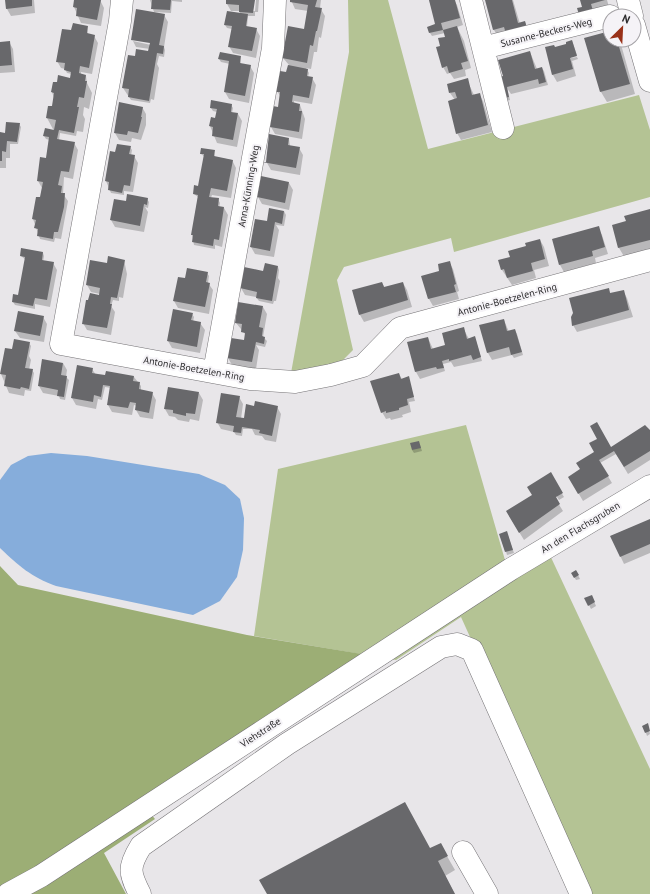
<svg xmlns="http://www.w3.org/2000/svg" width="650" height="894" font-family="'PT Sans',sans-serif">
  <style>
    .green { fill: #b4c394 }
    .forest { fill: #9cae75 }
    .water { fill: #86addb }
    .shadow { fill: #0003 }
    .building { fill: #68686b }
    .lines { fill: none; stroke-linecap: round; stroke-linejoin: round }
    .minor-casing { stroke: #757376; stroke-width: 23 }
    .minor { stroke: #fff; stroke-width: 22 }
    .labels { text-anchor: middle; stroke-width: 4; stroke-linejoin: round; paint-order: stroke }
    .street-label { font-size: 10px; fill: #2d2c2e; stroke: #f5f3f7 }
  </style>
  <rect width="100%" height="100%" fill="#e8e6e9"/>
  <path class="green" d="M348,0H388L428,149L639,95L650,130V197L454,252L451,238L344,267L337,280L353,350L339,364L291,373L349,52Z
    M466,425L509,574L548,551L650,769V894H586L461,617L396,660L254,636L278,469Z"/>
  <path class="forest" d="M0,566L18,585L247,635L368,655L143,805L155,819L104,853L126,894H0Z"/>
  <path class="water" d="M51,453L87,456L199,474L225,485L240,499L244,518L243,550L237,577L220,601L193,615L56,586C31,577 19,566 0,548V480L11,465L28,456Z"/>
  <path class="shadow" d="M6,0H34L35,13L11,16L7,9Z
    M75,0H100L104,8L101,26L81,23L74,7Z
    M150,0H182V2L172,1L171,13L154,12Z
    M227,0H254L253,11H255L256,0H259L258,12H255V16H248L247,27L256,29L260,36L256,58L233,53L229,46L232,29L227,28L225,25L240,14V11H231L227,4Z
    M291,0H321L320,8L325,16L321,38L319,37L317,52H314L311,69L306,68L309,73L308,77L312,78L316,85L312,104L294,101V104L300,105L305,119L302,139L275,134L271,127L281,109V97L277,91L287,73L289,65L283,58L305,30L308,11L295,9Z
    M429,0H454L457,5L463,25L457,27L464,41L471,68L465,70L466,76L454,79L450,73L447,74L443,67L441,46L446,37L445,33L432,36L430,33L429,27L437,25Z
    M488,0H513L520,24L525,22L528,31L498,37L494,30Z
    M581,0H607L609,7L593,11L583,7Z
    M164,15L168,22L164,47L165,50L164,57L159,56L157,64L159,68L154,100L151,99L150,103L131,100L123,88L136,57L149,53L150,49L136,47L133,41L151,45Z
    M87,27L88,35L94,36L98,43L92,74L81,72V75L86,76L87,83L92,93L89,109L84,107L83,115L85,119L83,132L77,131L76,136L60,133L59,140L74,143L78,150L73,179L64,177L63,194L68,201L61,239L55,238L54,242L40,239L33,219L41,198L42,188L38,181L46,159L50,140L46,139L44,136L54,131L47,118L52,108L54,98L52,92L53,83L71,79L72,74L67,73L65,69L61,68L57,61L74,32Z
    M610,32V40L620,41L635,94L607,102L601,92L585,39Z
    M572,41L577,55L571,56V58L577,57L578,59L572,61L576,76L557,82L553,75L555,48L567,45Z
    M9,42L13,49L15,72L0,73V43Z
    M530,52L537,69L542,68L544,71L548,85L511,94L507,88L510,100L504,102V77Z
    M240,57L241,65L250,66L254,73L249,103L229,99L225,92L230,64L221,62L219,59Z
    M467,80L474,95L479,94L483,101L492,132L461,140L457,133L455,100L450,93Z
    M231,105L233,108L232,113L238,114L242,121L237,147L217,143L210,126L216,119L217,112L213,111L211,108Z
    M142,107L146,114V125L141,140L132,138L131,142L119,140L115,133Z
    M19,124L21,127L18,144H10V158H6V168H0V133L7,134Z
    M289,139L290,146L299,148L303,155L300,175L271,170L267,163Z
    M130,147L132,150L131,156H134L138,163L133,192L124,191V195L111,193L106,181L117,153Z
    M214,151L215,157L232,160L236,168L231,198L212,195L211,198L218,199L220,203L219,208H224L228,215L222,247L215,245V249L194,245L192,235L198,197L194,194L199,187L205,157L201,154Z
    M262,178L289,183L293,190L289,210L262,204L258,197Z
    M147,199L149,202L148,208L145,207L148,212L144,232L115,227L111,220L127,202Z
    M650,210V252L625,258L619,248L613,226L627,222Z
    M284,211L286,215L284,226L276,225L279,230L274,257L255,254L251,247L269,222Z
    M598,228L602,235L608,254L595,258L596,263L564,272L560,265L553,239Z
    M540,240L544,247L549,266L534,270L536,278L512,285L502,270L499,261L511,258Z
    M43,253L44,256L43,262L53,263L57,270L50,307L35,304V309L15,305L13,302L20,296L26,260L21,256Z
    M124,260L127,274L123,298L119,297V301L113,300L111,306L115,312L111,335L87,330L83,323L100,294L91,292L87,285L107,264Z
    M449,262L453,269L459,291L457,292L459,299L433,306L429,299L423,276L441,272Z
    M278,267L279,270L278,278L280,281L276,301H274L273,304L259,301L256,297L245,295L241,288Z
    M207,273L209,276L208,283L213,290L209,314L178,308L174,301L187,280Z
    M382,283L385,288L403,283L407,290L412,307L364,322L360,315L353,291Z
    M608,289L611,294L623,291L627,298L633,317L577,332L573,325Z
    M263,307L267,314L263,337L267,341L265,347L256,345L259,350L256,369L232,365L228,358L245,342L246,335L236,323Z
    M192,314L194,317L193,322L200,323L205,330L200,353L172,348L168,341Z
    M43,317L47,324L44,342L20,338L15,331Z
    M504,320L509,332L515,330L517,334L523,355L514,358L512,355L492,360L488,353L483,334Z
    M463,328L469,339L475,338L476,341L482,361L454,367L451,362L443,364L445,371L420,379L416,372L408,343L428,338L433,349L446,346Z
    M29,343L31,346L29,356L31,360L29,370H32L34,373L31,391L25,390L24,396L9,393L1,374L14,350Z
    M63,363L67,370L66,377L69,380L65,400L60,399L59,396L43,393L39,386Z
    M92,369L96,375L134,377L141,386V390L152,393L156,400L153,419L140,417L136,410L137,406L134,405L132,415L112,412L108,405L111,388L105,387L102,400L98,399L96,409L76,405L72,398Z
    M399,374L402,379L408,378L415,401L409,402L411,412L402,415L403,417L391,420L390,418L386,419L382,412Z
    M199,393L203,400L199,421L190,419L189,422L178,420L175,417L169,416L165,409Z
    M239,397L243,404L241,419L244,420L277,407L281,414L276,442L265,440L262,436L255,435L252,429H243L242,436L236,435L234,432L221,429L217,422Z
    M650,434V460L628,474L616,454L600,463L612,483L583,501L569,477L611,448Z
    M420,445L422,451L414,453L412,450Z
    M550,474L564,497L559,500L555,494L553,495L563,511L524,540L507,512L533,495Z
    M650,520V553L624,564L611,536Z
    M501,534L508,536L514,553L507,555Z
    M576,571L580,579L576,580L572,573Z
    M586,599H593L596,606L591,609Z
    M648,725L650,734L647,736L646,733Z
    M440,844L455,870L445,876L455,894H268L430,849Z"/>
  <path class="building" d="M5,0H32V6L6,9Z
    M74,0H101L97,20L76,16L77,8L73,7Z
    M152,0H171L170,10L151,9Z
    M226,0H255L253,13L239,12V5L226,4Z
    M290,0H317L315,7L322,8L317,31H316L313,46L310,45L307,63L282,58L288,26L304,29L308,5L290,2Z
    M429,0H455L460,18L441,23L443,30L457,26L468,61L461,63L463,69L449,73L447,66L442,68L436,47L440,46L438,38L445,37L443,30L429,33L427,27L435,24Z
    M485,0H512L518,23L525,21L527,28L506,34L504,27L493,30Z
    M580,0H605L591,4L593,11L579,15L577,8L582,7Z
    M136,9L165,14L159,45L164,46L163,54L157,53L149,101L128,97L129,89L122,88L128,55L135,56L136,49L148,51L150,43L131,40Z
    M227,11L248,14L246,26L257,28L252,51L228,47L232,26L224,25Z
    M73,23L88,26L87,33L95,35L89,68L80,66L79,73L86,75L85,81H87L84,98L79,97L77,107H79L74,133L59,130L57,139L75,142L69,172L61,171L58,185L62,186L61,193H65L64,207L58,232H54L53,239L37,236L38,229L34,228L36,220L32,219L36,197H40L43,182L37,181L40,157L46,158L49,137L43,136L45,128L54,130L56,120L46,118L48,106H52L54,93L51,92L53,82H57L58,75L70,78L71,72L64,70L65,63L56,62L62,29L71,30Z
    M610,31V40H617L630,84L600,92L584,38Z
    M572,40L577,56L570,58L573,69L552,75L545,47L554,45L555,47L566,44V42Z
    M10,41L12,65L0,66V42Z
    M530,51L535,69L542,67L546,82L539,84L538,79L507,87L509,97L501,99L496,78L503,76L498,60Z
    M220,52L241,56L240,63L251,65L245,96L224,92L229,61L218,59Z
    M288,65L308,69L307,76L313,77L309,98L293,95L292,102L300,104L299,111H302L299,132L270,127L273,106L278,107L280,92H276L280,71L286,72Z
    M468,78L472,95L480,93L488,125L456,134L448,101L457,98L455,92L449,93L447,84Z
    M211,100L232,104L231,112L238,113L233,140L212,136L213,127L209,126L211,117L215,118L217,109L210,108Z
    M119,102L143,107L141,117H142L138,133L128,131L127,135L114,133Z
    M6,122L20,123L17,142L7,141L6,152L2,151V161H0V132L5,133Z
    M269,134L289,138L288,145L300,147L296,168L262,162H266Z
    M117,144L131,146L129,154L135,155L130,186L124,185L122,193L108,190L109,182L105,181L110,151L115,152Z
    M201,148L215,150L214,156L233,160L227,191L211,188L209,197L219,198L218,206L224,207L219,240L214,239L213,246L192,242L193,235H191L198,195L193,194L194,185L198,186L204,154H200Z
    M261,176L289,182L285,203L257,197Z
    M127,194L148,198L147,205L144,204L140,226L110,220L114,199L126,201Z
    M269,208L284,211L282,224L275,222L270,251L250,247L255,219L267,221Z
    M650,209V240L618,248L612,225L626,221L624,216Z
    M599,226L605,247L592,251L593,256L559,265L552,239Z
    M540,239L545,259L531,263L533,271L507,278L504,269L501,270L498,260L510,257L508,251L526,246L525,243Z
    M21,248L43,252L42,260L54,262L47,300L35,298L33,306L12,302L13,294L18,295L25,257L20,256Z
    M108,256L125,260L117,298L111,297L110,304H112L107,328L82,324L86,300H88L90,293L99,295L100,288L86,285L90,260L107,263Z
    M450,261L456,284L454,285L456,292L428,299L421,276L439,271L438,264Z
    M265,263L278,266L272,301L256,298L257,292L240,288L244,267L263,271Z
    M187,268L208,272L206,282L210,283L205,307L173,301L178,277L185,278Z
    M382,282L384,287L403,282L408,300L359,315L352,290Z
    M609,288L610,293L624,290L629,310L572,326L571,317L573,313L569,298Z
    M238,302L263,306L259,327L263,328L262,336L265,337L264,344L256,342L252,362L227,358L231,338L244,340L245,333L241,332L242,324L235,323Z
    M173,309L193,313L191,320L201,322L197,347L167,341Z
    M18,311L44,316L40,336L14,331Z
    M504,319L507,331L515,329L522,352L511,355L509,347L487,353L479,325Z
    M464,327L467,339L475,336L481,357L473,360L471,355L449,361V359L442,361L444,368L437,369L436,367L415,372L407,342L428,337L431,349L445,345L442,333Z
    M14,339L30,342L25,368L33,369L29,389L21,387L20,389L4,386L6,375L0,374L5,348L12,349Z
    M42,359L63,363L61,375L67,376L64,397L57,396L58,390L38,386Z
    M77,365L93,368L92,373L98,374L105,375L106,371L134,376L133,381L140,382L139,389L153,392L149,413L135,410L136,403L130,402L128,408L107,405L110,386L103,385L101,397L94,395L93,402L71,398Z
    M399,373L401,379L409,376L414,397L407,399L408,405L399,408V410L386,413V411L381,413L370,381Z
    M168,387L199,392L195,414L186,413V416L173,413V410L164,409Z
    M221,393L240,396L236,417L244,418L246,404L254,406L255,401L278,406L272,436L259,433L260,430L242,427L241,433L233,432L234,426L216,423Z
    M597,422L611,447L645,425L650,430V451L624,467L614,451L599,460L609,476L578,494L568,477L580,469L576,463L594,452L589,443L597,439L590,426Z
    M419,441L421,448L412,450L410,443Z
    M551,472L563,493L556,497L560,504L519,533L506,511L532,495L527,487Z
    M650,519V544L620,557L610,536Z
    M507,531L513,550L505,552L499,534Z
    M576,570L579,575L574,578L571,573Z
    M592,595L595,602L588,606L584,598Z
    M648,723L650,731L645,733L642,726Z
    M405,802L430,848L441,843L448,856L438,861L455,894H267L259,880Z"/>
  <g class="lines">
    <g class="minor-casing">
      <path id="minor" d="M122,0L120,21L61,344L250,379L295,382L331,375L363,366L400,328L650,260
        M471,0L483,48L610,16
        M628,0L632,16
        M634,25L650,81
        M483,48L503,128
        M214,372L273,48L275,0
        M463,852L487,894
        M8,894L41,876L511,569L650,486
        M140,894C129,873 128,867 141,846L287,744L441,647L457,644L472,650L581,894"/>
    </g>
    <use href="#minor" class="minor"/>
  </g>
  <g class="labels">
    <g class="street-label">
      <text transform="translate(546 32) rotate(-14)" y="4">Susanne-Beckers-Weg</text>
      <text transform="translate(248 186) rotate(-80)" y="4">Anna-Künning-Weg</text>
      <text transform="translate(507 299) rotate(-15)" y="4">Antonie-Boetzelen-Ring</text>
      <text transform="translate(194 368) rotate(10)" y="4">Antonie-Boetzelen-Ring</text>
      <text transform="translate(580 527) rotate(-31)" y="4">An den Flachsgruben</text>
      <text transform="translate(260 732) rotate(-33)" y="4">Viehstraße</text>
    </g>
  </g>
  <g transform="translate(622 28) rotate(24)"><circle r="19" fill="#f5f3f7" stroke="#a5a3a7"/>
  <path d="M0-3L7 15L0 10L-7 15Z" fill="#993119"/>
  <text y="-6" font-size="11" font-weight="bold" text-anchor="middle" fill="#2d2c2e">N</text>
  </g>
</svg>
